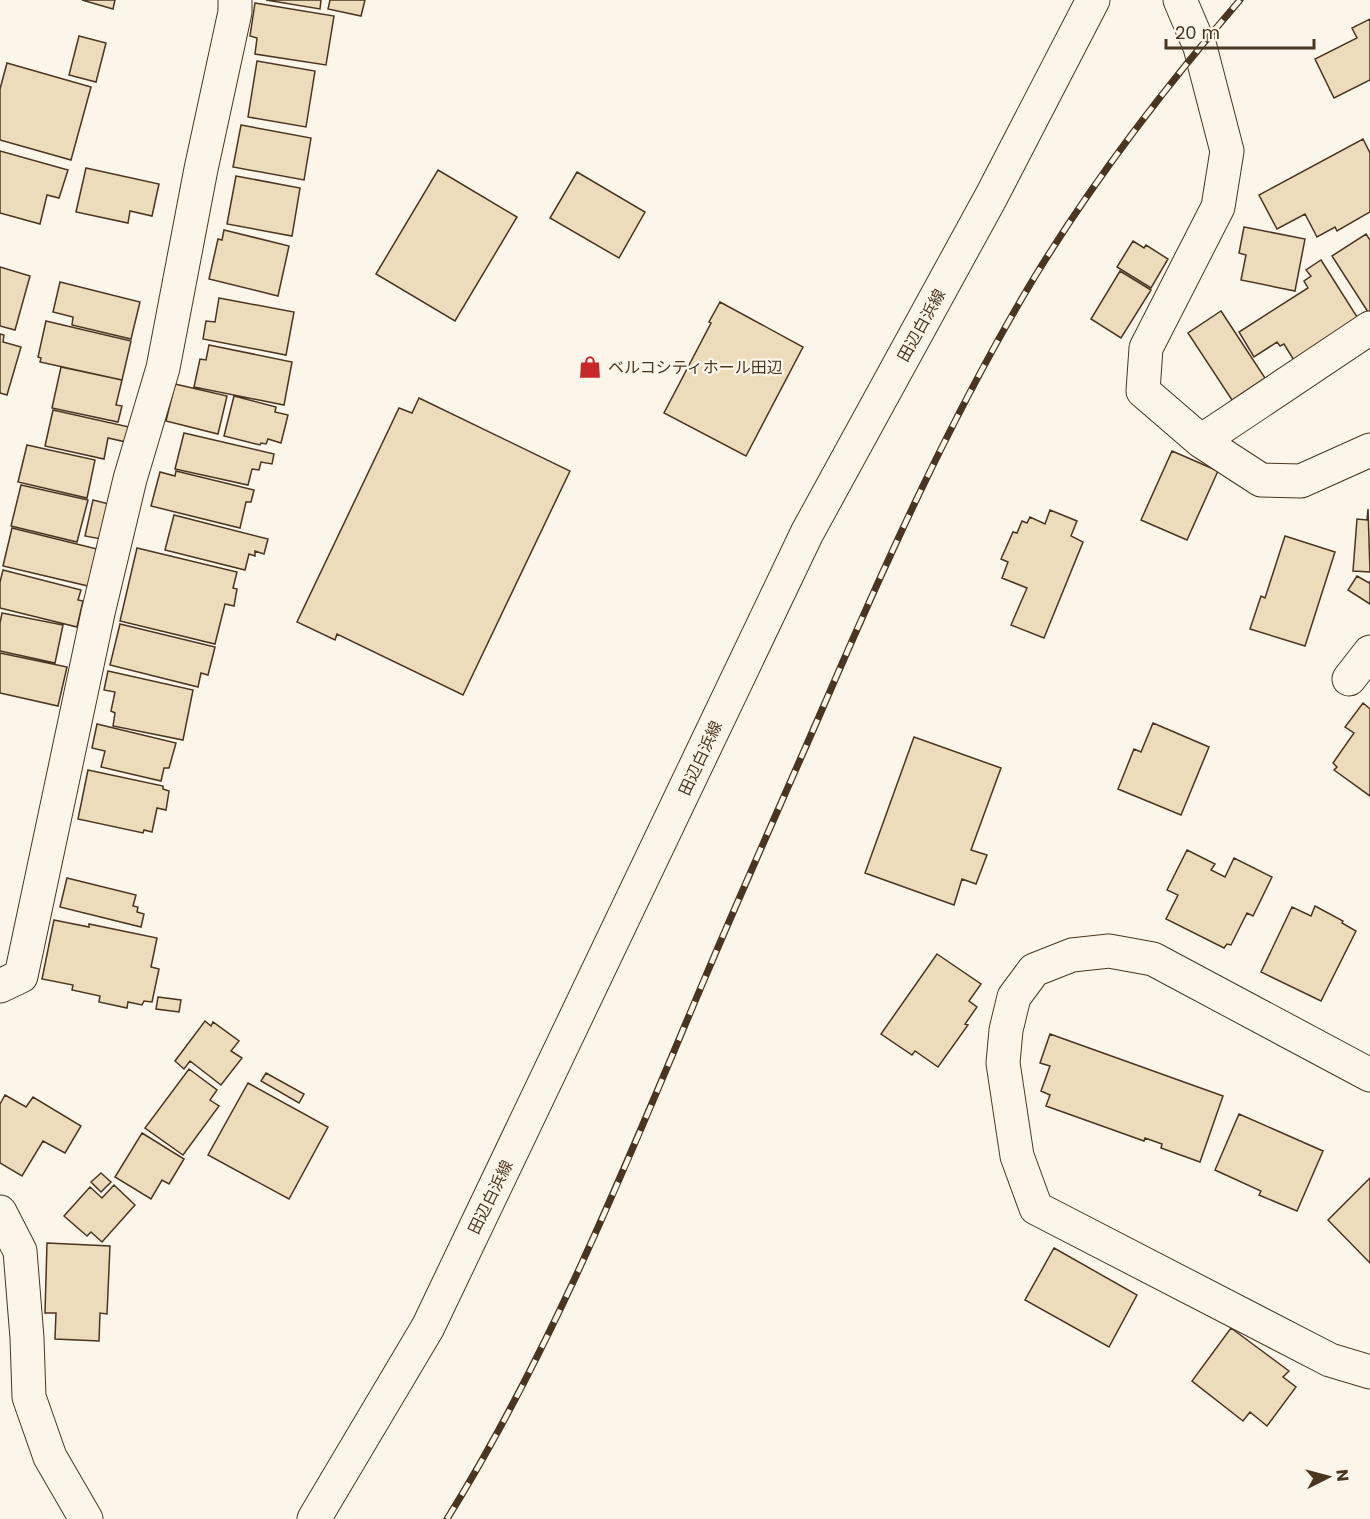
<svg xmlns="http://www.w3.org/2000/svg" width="1370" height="1519" font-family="Poppins,'Noto Sans JP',sans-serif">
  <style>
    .building { fill: #ecdcbc; stroke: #4a3520; stroke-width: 1.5 }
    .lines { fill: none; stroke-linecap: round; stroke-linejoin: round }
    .minor-casing { stroke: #4a3520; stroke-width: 35 }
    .primary-casing { stroke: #4a3520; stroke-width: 35 }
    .minor { stroke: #fbf6e9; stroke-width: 33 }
    .primary { stroke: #fbf6e9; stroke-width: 33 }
    .rail-casing { stroke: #4a3520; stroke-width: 7 }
    .rail { stroke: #fbf6e9; stroke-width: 4.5; stroke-dasharray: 14; stroke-linecap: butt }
    .labels { text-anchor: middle; stroke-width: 4.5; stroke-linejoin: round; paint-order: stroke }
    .street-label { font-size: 16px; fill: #4a3520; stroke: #fbf6e9 }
    .poi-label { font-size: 16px; fill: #4a3520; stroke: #fbf6e9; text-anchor: start }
  </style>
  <rect width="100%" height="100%" fill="#fbf6e9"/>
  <path class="building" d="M82,0H115L113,9Z
    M266,0H321L320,9Z
    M330,0H365L361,16L328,9Z
    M255,3L334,16L326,65L255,54L257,38L250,36Z
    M1370,19V80L1334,98L1315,59L1357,38L1352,28Z
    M79,36L106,43L96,82L69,75Z
    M257,61L315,71L306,127L248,117Z
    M7,63L91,87L71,160L0,140V89Z
    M241,125L311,138L304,180L233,167Z
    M1363,139L1370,153V212L1337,231L1335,227L1317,237L1305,214L1277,229L1259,195Z
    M0,151L68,170L59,198L47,195L40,224L0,213Z
    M86,168L159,184L152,216L130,211L128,223L76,212Z
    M438,170L517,217L455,321L376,274Z
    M577,172L645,212L619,258L550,218Z
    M236,176L300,188L292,236L227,224Z
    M1244,227L1305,239L1295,291L1241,280L1246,255L1239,253Z
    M224,230L289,246L278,296L209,279L218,239L222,240Z
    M1366,234L1370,240V311L1368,312L1332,256Z
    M1133,241L1144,248L1146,245L1168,259L1151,288L1117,267Z
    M1321,260L1359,320L1295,362L1284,344L1280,346L1277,342L1254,357L1239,332L1308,288L1304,281L1311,276L1306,270Z
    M0,267L30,276L15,330L0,326Z
    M1120,271L1151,290L1121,338L1091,319Z
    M60,282L140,302L131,339L72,325L73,317L53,312Z
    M219,298L294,312L286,355L203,339L206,321L215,322Z
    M720,302L803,347L746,456L664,413L711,323L709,322Z
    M1221,311L1265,378L1232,400L1188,333Z
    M46,321L131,341L122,380L40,362L41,358L38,357Z
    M0,334L4,335L3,342L21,347L7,395L0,393Z
    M209,345L292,362L284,405L194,387L200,359L206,360Z
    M61,367L122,380L116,405L122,406L118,422L52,408Z
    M175,384L227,396L218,434L166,421Z
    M234,396L276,407L275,412L288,415L281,443L268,439L266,444L261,443L260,445L224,436Z
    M419,398L570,471L463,695L337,634L335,640L297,622L399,408L412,413Z
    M53,410L129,427L126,442L108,438L104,459L45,446Z
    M184,433L274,454L272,464L261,462L259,470L252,469L248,485L175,469Z
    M27,445L95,460L87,498L18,482Z
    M1172,451L1218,471L1187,540L1141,520Z
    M176,471L254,490L251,502H246L240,528L151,506L160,472L175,476Z
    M21,485L88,500L77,542L11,526Z
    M93,500L109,504L101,539L85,536Z
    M1368,509L1370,572L1353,571L1357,519L1367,520Z
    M1050,510L1077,521L1071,536L1083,542L1044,638L1011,625L1027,588L1002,578L1008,562L1001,559L1013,532L1017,533L1022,521L1027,523L1030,517L1045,524Z
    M174,515L268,539L264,554L255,551V556L249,554L245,570L165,550Z
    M12,528L97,549L88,586L3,566Z
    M1285,536L1335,552L1305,646L1250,629L1261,596L1265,598Z
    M137,548L237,572L233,588L237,589L234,606L225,604L215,644L120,621Z
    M3,570L81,590L78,600L83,601L77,627L0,608V582Z
    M1357,576L1369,583L1370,581V604L1348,590Z
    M2,613L63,625L55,663L0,651V623Z
    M120,624L215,647L208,675L201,673L198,687L110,665Z
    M0,653L67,667L58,706L0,693Z
    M108,671L193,690L183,740L113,726L115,713L111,711L115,692L104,690Z
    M1363,703L1370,709V796L1334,770L1337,767L1333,763L1354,733L1345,727Z
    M1153,723L1209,747L1181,815L1118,789L1134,749L1141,752Z
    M97,724L176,743L169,768H164L161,781L101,767L105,751L92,748Z
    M914,737L1001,768L971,850L987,855L976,884L962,879L954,905L865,873Z
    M88,770L163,786V789L169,791L166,810L157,808L152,832L144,830L143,833L78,819Z
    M1187,850L1215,864L1211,870L1225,877L1234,858L1272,877L1253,916L1247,913L1231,945L1227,944L1224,948L1166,919L1178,895L1167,890Z
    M67,878L136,895L133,906L138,907L137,912L144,914L141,927L60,907Z
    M1315,906L1343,921L1342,923L1356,931L1321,1001L1261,972L1292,907L1311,916Z
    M54,920L89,927V924L157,938L151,967L159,969L152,1002L144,1001L142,1005L128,1002L127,1008L99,1002L100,996L72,990L73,985L42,979Z
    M937,954L981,984L969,1001L977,1007L965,1024L968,1025L938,1067L915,1051L912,1055L881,1034Z
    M158,997L181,1000L179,1012L156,1009Z
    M205,1021L211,1026L213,1022L239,1041L231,1051L242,1058L221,1085L190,1061L184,1069L175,1061Z
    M1050,1034L1223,1096L1200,1162L1161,1148L1162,1144L1145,1138L1144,1141L1046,1106L1050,1095L1041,1091L1050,1066L1040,1063Z
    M189,1069L217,1090L210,1100L219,1106L183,1155L145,1128Z
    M266,1073L304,1094L299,1103L261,1081Z
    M248,1083L328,1127L289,1199L208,1155Z
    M5,1095L26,1107L33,1097L81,1126L65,1153L43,1141L22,1176L0,1163V1104Z
    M1239,1114L1323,1151L1297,1211L1259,1195L1261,1191L1215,1170Z
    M142,1133L184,1159L169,1184L162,1180L151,1199L115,1177Z
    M101,1173L111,1182L101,1192L91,1182Z
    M1370,1178V1263L1328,1220Z
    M114,1185L135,1205L102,1242L91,1232L87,1236L64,1216L90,1187L102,1198Z
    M47,1243L110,1246L107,1314L100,1313L99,1341L55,1339L56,1313H45Z
    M1054,1248L1137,1295L1109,1347L1025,1300Z
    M1231,1328L1289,1371L1283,1377L1296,1387L1267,1426L1250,1412L1243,1421L1192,1381Z"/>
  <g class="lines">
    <g class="minor-casing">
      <path id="minor" d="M1180,0L1200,47L1227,151L1218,207L1146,348L1143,391L1201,441L1261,480L1301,481L1370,450
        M1201,441L1370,328
        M1349,679L1370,652
        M0,986L21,976L98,613L130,479L163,368L201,169L235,12V0
        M1370,1075L1153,959L1109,951L1072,955L1034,970L1014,997L1006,1030L1003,1063L1017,1156L1036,1208L1330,1360L1370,1372
        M0,1212L20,1251L27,1338L29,1397L50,1457L86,1519"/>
    </g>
    <g class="primary-casing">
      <path id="primary" d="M314,1519L428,1327L807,533L991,197L1093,0"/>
    </g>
    <use href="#minor" class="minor"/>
    <use href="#primary" class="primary"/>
    <g class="rail-casing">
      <path id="rail" d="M447,1519C552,1350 629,1157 707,973C744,886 783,799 821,712C885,564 951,416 1034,278C1093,181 1166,86 1240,0"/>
    </g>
    <use href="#rail" class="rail"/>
  </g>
  <defs>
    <g id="shop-bare" transform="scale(1.8)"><path d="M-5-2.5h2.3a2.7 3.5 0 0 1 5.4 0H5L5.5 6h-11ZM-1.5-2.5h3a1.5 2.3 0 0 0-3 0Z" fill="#c62828" stroke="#fbf6e9" stroke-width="2.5" paint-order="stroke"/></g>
  </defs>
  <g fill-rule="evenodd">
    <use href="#shop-bare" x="590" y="367"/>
  </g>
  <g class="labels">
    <g class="street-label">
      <text transform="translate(921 325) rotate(-61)" y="6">田辺白浜線</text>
      <text transform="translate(700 758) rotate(-65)" y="6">田辺白浜線</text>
      <text transform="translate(490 1197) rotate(-64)" y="6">田辺白浜線</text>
    </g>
    <g class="poi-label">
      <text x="608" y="373">ベルコシティホール田辺</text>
    </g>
  </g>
  <g transform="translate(1328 1477) rotate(84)" stroke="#fbf6e9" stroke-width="4.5" paint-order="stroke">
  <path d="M0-4.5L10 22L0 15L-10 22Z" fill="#4a3520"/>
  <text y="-9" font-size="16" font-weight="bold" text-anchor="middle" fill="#4a3520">N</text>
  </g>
  <path d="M1166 39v9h148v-9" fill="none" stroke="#4a3520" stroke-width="3"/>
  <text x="1175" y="39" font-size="18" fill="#4a3520" stroke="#fbf6e9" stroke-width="4.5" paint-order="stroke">20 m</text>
</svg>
